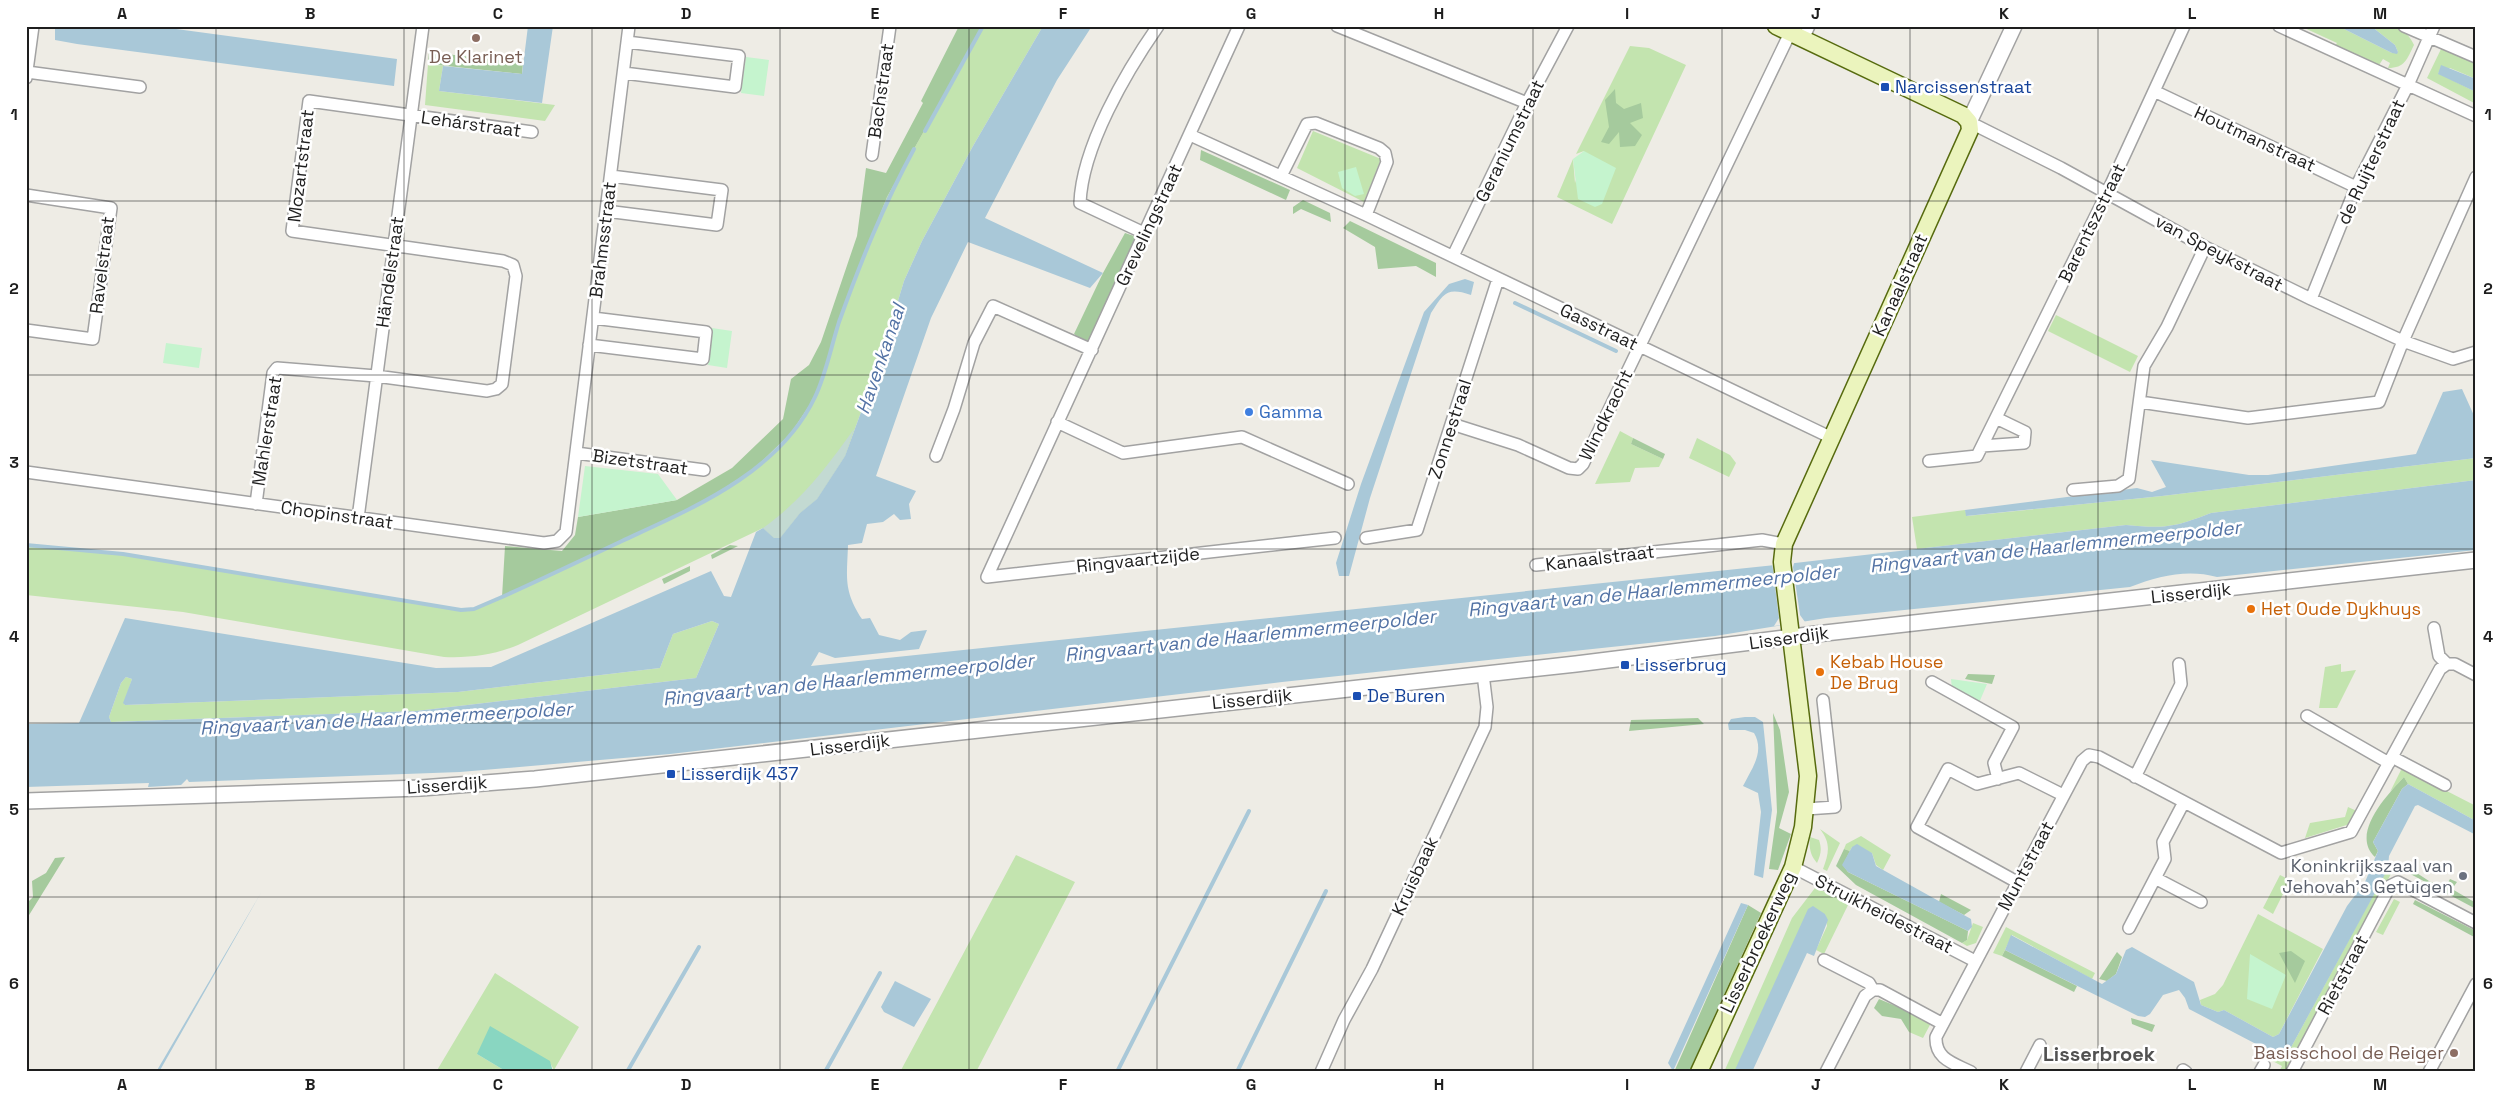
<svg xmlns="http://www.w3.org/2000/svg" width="2502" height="1098" font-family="'Space Grotesk',sans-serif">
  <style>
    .grass { fill: #c3e4af }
    .forest { fill: #a5ca9d }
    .wetland { fill: #c3dad2 }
    .park { fill: #c5f4ce }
    .pitch { fill: #89d6c1 }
    .water { fill: #a9c8d8; fill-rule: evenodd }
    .pier { fill: #eeece5 }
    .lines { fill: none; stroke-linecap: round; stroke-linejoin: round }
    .stream { stroke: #a9c8d8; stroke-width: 4 }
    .minor-casing { stroke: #a2a2a2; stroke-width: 14 }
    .tertiary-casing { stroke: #a2a2a2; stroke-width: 18 }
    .secondary-casing { stroke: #576b0f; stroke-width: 19 }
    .minor { stroke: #fff; stroke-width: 11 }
    .tertiary { stroke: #fff; stroke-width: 15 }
    .secondary { stroke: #ebf4bd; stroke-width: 16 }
    .grid { fill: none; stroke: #1e1e1e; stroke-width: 1; stroke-opacity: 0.55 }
    .education-dot { fill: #8d6e63; stroke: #fff; stroke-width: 2 }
    .transit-dot { fill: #1a4fb4; stroke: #fff; stroke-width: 2 }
    .shop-dot { fill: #3f7fe0; stroke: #fff; stroke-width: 2 }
    .food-dot { fill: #e8710a; stroke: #fff; stroke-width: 2 }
    .worship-dot { fill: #6b7280; stroke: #fff; stroke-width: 2 }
    .labels { text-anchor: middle; stroke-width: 5; stroke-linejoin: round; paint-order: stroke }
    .education-label { font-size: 18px; fill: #785e54; stroke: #fff }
    .transit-label { font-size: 18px; fill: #164399; stroke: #fff; text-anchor: start }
    .street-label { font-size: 18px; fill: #1e1e1e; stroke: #fff }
    .shop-label { font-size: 18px; fill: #366cbe; stroke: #fff; text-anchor: start }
    .food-label { font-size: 18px; fill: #c56008; stroke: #fff; text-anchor: start }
    .worship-label { font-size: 18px; fill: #5b616d; stroke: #fff; text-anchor: end }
    .water-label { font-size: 19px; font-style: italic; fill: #5373a5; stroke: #fff }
    .quarter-label { font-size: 20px; font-weight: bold; fill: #515151; stroke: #fff }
    .neatline { fill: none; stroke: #1e1e1e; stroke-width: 2 }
    .grid-label { font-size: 16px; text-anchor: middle; font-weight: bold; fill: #1e1e1e }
  </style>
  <rect width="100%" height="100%" fill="#eeece5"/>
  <path class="grass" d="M983,26H1043L973,146L922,241L904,281L880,360L845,456L817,499L800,513L780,538H774L763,528L518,645C494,655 471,658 444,657L183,612L26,595V545L123,554L461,610L474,609L693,508L741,479L775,451L801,420L815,397L851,288L887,197Z
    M2300,26H2338L2392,53L2398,52L2395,45L2371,26C2390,26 2405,25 2414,45C2407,59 2405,68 2388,68L2390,63L2383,59L2379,65L2335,46L2337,43Z
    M1630,46L1649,48L1686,65L1612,224L1557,197L1573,159L1575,183L1584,151L1576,154Z
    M2442,47L2458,53L2476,64V79L2450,68L2438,73L2476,92V104L2427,78Z
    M428,64L443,66L439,91L555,105L545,121L425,105Z
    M1313,131L1381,159L1364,202L1297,168Z
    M2056,315L2138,356L2130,372L2048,331Z
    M1620,431L1633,438L1631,444L1663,459L1659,467L1635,468L1630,482L1595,484Z
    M1697,438L1730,455L1736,463L1729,477L1689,458Z
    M2476,458V480L2211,513C2175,527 2165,529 2126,525L1917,549L1912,517L1965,510L1967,516L2162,496Z
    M712,621L719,624L696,678L416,711L138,721L111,722L109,717L121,683L126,677L132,679L124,703L125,705L458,692L660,668L673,634Z
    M2341,664V672L2356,670L2337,708H2319L2325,667Z
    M2402,768L2476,806V821L2408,784L2404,777L2390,792Z
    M2348,807L2359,812L2353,823L2305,838L2310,823L2345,817Z
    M1820,829L1840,843L1827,871L1823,869C1829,853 1831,843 1820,829Z
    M1861,836L1891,855L1883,870L1876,865L1872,853L1852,847L1850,851L1844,849L1846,844Z
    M1810,837L1819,840C1822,849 1821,854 1817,863C1810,855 1809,848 1810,837Z
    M1016,855L1075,882L976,1072H900Z
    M2387,869L2392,872L2300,1046L2286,1072H2279L2282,1066L2261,1055L2263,1048L2279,1056L2288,1053Z
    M2280,875L2290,880L2273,914L2263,908Z
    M1815,888L1850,901L1824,954L1816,950L1827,926L1825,914L1734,1072H1724L1792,918Z
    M2394,899L2400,902L2383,935L2376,932Z
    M2258,914L2323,949L2279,1034L2273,1037L2224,1010L2218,1012L2201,1005L2200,1000L2215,994L2223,985Z
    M1973,923L1983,927L1976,943L1967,946L1962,943L1967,940Z
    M2006,927L2095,973L2092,979L2012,935L2002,956L1993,953Z
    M495,973L579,1027L554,1070L549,1061L477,1054L507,1072H436Z
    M1910,1012L1931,1023L1923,1038L1909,1032Z"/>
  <path class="forest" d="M959,26H983L887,197L851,288L815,397L791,433L755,468L694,508L502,597L505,546L562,551L575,535L578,517L677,500L732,468L783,419L791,379L809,365L821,342L857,236L866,168L886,173L923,103L921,101Z
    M429,52L523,63L522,74L428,64Z
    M1615,89L1616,103L1624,109L1641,103L1643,118L1630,123L1642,135L1635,146L1620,147L1619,132L1609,144L1601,142L1609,127L1605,100Z
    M1201,150L1290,190L1286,200L1200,160Z
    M1303,200L1330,213L1331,222L1301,209L1293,214V207Z
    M1350,221L1436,263V277L1416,266L1378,269L1375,247L1343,228Z
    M1125,233L1137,237L1087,344L1074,334L1103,273Z
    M1633,438L1665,454L1663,459L1631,444Z
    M730,545L738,546L712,559L711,555Z
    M690,566V571L664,584L662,579Z
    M1968,674L1995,675L1992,684L1965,679Z
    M1773,713L1780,730L1789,792L1779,828L1791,834L1778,870L1769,869L1777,812Z
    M1698,718L1704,724L1629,731L1631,720Z
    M2404,777L2408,784L2402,789L2373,842L2378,851L2375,857C2350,834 2387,795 2404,777Z
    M1844,849L1850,851L1843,865L1848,872L1968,931L1967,940L1962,943L1856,885L1836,866Z
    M65,857L26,920V904L33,897L32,881L46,873L55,858Z
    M2403,864L2429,881L2445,888L2450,879L2457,882L2452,889L2476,903V909L2401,869Z
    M1941,894L1971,910L1964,915L1939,902Z
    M2415,900L2476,931V938L2413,904Z
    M1748,905L1761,913L1689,1072H1674Z
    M2005,950L2077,986L2074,992L2002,956Z
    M2291,951L2305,961L2295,983L2279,953Z
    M2117,952L2122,957L2116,974L2107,981L2099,979Z
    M1879,999L1910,1012L1909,1032L1901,1019L1882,1016L1874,1008Z
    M2131,1018L2155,1025L2152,1032L2132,1024Z"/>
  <path class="wetland" d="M854,429L845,456L817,499L800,513L780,538H774L763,528C801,501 827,467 854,429Z"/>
  <path class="park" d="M746,57L769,60L764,96L741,93Z
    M1584,151L1616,168L1602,204L1595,207L1578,199L1573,159Z
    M1356,167L1364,194L1355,196L1342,188L1338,172Z
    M712,328L732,331L727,368L708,365Z
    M166,343L202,348L199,368L163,363Z
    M585,466L658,474L677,500L578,517Z
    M1951,679L1987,684L1979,703L1952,689Z
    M2250,954L2286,975L2272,1009L2247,999Z"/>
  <path class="pitch" d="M490,1026L550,1061L553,1072H507L477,1054Z"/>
  <path class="water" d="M55,26H154L397,59L394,86L77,44L55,40Z
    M528,26H553L542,103L439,91L443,66L522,74Z
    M1043,26H1092L1057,80L985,218L1103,273L1090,288L968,242L931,318L876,476L916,491L909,504L911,519L900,520L894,514L883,522L867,524L862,543L848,545C847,577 843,590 862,619L870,618L879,635L900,640L911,632L927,630L919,649L835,658L819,652L811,666L1795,563L2126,525C2165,529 2175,527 2211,513L2476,480V550L2217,577C2187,569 2159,576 2130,587L1826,618L1715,636L1282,682L670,754L460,772L189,782L187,779L181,785L148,787L149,783L26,787V724L79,723L125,618L436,668L491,667L711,571L724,596L731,597L756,532L763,528L774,538H780L800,513L817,499L845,456L880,360L904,281L922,241L973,146ZM712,621L719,624L696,678L416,711L138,721L111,722L109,717L121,683L126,677L132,679L123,703L125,705L458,692L660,668L673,634Z
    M2338,26H2371L2395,45L2398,52L2397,54L2392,53Z
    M2441,65L2476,79V92L2438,74Z
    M1465,279L1474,282L1471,295C1447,287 1444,293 1431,313L1370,498L1349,576H1339L1336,563L1361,484L1424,312L1449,284Z
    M2462,389L2476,420V458L2162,496L1966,516L1965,510L2137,488L2152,492L2166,487L2151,460L2249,475H2268L2416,454L2443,392Z
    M1745,717H1755L1763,722L1772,810L1763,878L1754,875L1761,812L1758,793L1743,786C1752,768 1765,752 1754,733L1745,730H1729L1728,724L1731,719Z
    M2408,784L2476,821V835L2418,805L2415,806L2389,856L2388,868L2384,876L2288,1053L2279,1056L2189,1009L2185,998L2179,990L2163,995L2150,1014L2145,1017L2138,1016L2005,950L2011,935L2102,984L2116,974L2126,950L2132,947L2194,982L2201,1005L2218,1012L2224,1010L2273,1037L2279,1034L2347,906L2365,882L2378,851L2373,842L2402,789Z
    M1857,844L1872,853L1876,866L1971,919L1972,927L1968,931L1848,872L1842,865L1852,847Z
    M262,891L159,1072H156Z
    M1741,903L1748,905L1673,1071L1668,1063Z
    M1813,906L1825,914L1828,920L1814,956L1807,953L1752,1072H1734L1808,909Z
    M895,981L931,999L914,1027L884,1012L881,1007Z"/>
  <path class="pier" d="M1795,560L1793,567L1800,615L1805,622L1774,626L1779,618L1772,562Z"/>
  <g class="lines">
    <path class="stream" d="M925,131L983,26
      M1515,303L1616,351
      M26,545L123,554L461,610L474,609L502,597C542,579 582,560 622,541C693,508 779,473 815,397C826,374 831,347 839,322C861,261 883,206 914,149
      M627,1072L699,947
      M825,1072L880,973
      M1117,1072L1249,811
      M1237,1072L1326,891"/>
    <g class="minor-casing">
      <path id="minor" d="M1239,26L987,577L1335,538
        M1337,26L1527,103
        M2279,26L2476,116
        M2404,26L2476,57
        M1803,39L1809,26
        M27,72L140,87
        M624,73L735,87L739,56L627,42
        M26,78L33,26
        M2154,91L2356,187
        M1969,122L2061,168L2205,247L2311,299L2403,341L2453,359L2476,352
        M1190,135L1366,215L1832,438
        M872,155L890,26
        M1281,176L1307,124L1316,123L1379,148L1385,153L1387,162L1366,215
        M26,195L111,208L93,339L26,330
        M606,211L717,225L722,190L611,176
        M1144,233L1080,203C1082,147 1126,72 1158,26
        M1453,256L1527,103L1568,26
        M2311,299L2356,187L2408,85L2434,26
        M589,345L703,359L706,332L593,318
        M2140,402L2248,418L2379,402L2403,341L2476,177
        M1057,422L1123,453L1242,437L1348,484
        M1452,424L1518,445L1569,468L1578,469L1583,464L1790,33
        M1982,446L2024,443L2025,432L1996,418
        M576,453L704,470
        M936,456L954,409L974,343L993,306L1092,350
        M1929,461L1977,456L2107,193L2184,26
        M26,472L544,543L557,541L566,532L629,26
        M2073,490L2118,486L2129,479L2144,366L2167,327L2205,247
        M256,504L273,373L277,368L376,376L487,391L496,389L502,384L516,276L513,265L503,261L292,231L309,101L532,132
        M358,518L423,26
        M1366,538L1417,530L1498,279
        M1536,565L1762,540L1784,544
        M2434,628L2439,656L2447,664H2455L2476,675
        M1932,682L2013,727L1994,763L1998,779
        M2307,716L2389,763
        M2392,757L2445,785
        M2135,777L2181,684L2179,664
        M1806,809L1835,807L1823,700
        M1793,867L1975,961
        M2155,878L2201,902
        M2017,882L1917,827L1948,769L1977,784L2019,773L2063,795
        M2129,928L2165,859L2163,842L2184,802
        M1824,960L1869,983L1873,990H1880L1943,1024
        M2183,1070L2186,1072
        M1321,1072L1344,1020L1372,969L1485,727L1487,707L1483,674
        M1826,1072L1865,996L1873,990
        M1971,1072C1953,1063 1935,1059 1936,1037L2082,761L2089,755L2099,757L2281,853L2351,832L2440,669L2447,664
        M2026,1072L2040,1045
        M2260,1072L2264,1065
        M2292,1072L2390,886L2398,882L2476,923
        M2429,1072L2476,984"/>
    </g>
    <g class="tertiary-casing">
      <path id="tertiary" d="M1969,122L2014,26
        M26,801L421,788L535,779L1576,664L1816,634L2476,560"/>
    </g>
    <g class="secondary-casing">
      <path id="secondary" d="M1699,1072L1793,867L1803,827L1808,776L1782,562L1784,544L1970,130L1969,122L1963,115L1776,26"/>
    </g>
    <use href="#minor" class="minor"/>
    <use href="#tertiary" class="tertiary"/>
    <use href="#secondary" class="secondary"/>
  </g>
  <path class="grid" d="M216,26V1072M404,26V1072M592,26V1072M780,26V1072M969,26V1072M1157,26V1072M1345,26V1072M1533,26V1072M1722,26V1072M1910,26V1072M2098,26V1072M2286,26V1072M26,201H2476M26,375H2476M26,549H2476M26,723H2476M26,897H2476"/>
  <g class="education-dot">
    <circle cx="476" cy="38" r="5"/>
    <circle cx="2454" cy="1053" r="5"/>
  </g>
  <g class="transit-dot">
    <rect x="1880" y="82" width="10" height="10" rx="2.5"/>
    <rect x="1620" y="660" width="10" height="10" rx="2.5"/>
    <rect x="1352" y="691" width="10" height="10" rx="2.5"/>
    <rect x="666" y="769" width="10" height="10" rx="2.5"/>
  </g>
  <circle class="shop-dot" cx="1249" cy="412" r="5"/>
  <g class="food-dot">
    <circle cx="2251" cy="609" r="5"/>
    <circle cx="1820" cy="672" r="5"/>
  </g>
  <circle class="worship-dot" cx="2463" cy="876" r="5"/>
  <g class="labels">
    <g class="education-label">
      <text x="476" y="63">De Klarinet</text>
      <text x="2444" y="1059" text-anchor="end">Basisschool de Reiger</text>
    </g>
    <g class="transit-label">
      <text x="1895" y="93">Narcissenstraat</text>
      <text x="1635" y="671">Lisserbrug</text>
      <text x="1367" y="702">De Buren</text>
      <text x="681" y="780">Lisserdijk 437</text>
    </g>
    <g class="street-label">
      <text transform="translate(881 91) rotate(-82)" y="6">Bachstraat</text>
      <text transform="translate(471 124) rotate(8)" y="6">Lehárstraat</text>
      <text transform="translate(2255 139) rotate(25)" y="6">Houtmanstraat</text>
      <text transform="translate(1510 141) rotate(-64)" y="6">Geraniumstraat</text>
      <text transform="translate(2371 162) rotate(-65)" y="6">de Ruijterstraat</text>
      <text transform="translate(301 166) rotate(-83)" y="6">Mozartstraat</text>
      <text transform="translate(2092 223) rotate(-64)" y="6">Barentszstraat</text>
      <text transform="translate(1149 225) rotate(-65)" y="6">Grevelingstraat</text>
      <text transform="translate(603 240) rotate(-83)" y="6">Brahmsstraat</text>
      <text transform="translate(2219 253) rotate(28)" y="6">van Speykstraat</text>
      <text transform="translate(102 265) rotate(-83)" y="6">Ravelstraat</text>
      <text transform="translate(390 272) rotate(-82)" y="6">Händelstraat</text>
      <text transform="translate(1900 285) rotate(-66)" y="6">Kanaalstraat</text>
      <text transform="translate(1599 327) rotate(26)" y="6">Gasstraat</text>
      <text transform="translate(1606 415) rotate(-64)" y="6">Windkracht</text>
      <text transform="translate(1450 429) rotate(-72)" y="6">Zonnestraal</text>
      <text transform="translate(267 431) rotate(-81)" y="6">Mahlerstraat</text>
      <text transform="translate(640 462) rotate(8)" y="6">Bizetstraat</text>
      <text transform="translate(337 515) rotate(8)" y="6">Chopinstraat</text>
      <text transform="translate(1600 558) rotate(-7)" y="6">Kanaalstraat</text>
      <text transform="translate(1138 560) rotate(-6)" y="6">Ringvaartzijde</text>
      <text transform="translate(2191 593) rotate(-6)" y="6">Lisserdijk</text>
      <text transform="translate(1789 638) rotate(-8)" y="6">Lisserdijk</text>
      <text transform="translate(1252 699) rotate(-6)" y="6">Lisserdijk</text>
      <text transform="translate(850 745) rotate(-7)" y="6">Lisserdijk</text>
      <text transform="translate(447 785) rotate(-4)" y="6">Lisserdijk</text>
      <text transform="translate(2026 866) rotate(-62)" y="6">Muntstraat</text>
      <text transform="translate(1415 876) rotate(-65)" y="6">Kruisbaak</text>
      <text transform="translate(1884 914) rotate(27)" y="6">Struikheidestraat</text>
      <text transform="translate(1758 942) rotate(-65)" y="6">Lisserbroekerweg</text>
      <text transform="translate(2343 975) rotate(-62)" y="6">Rietstraat</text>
    </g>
    <g class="shop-label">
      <text x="1259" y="418">Gamma</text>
    </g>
    <g class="food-label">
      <text x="2261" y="615">Het Oude Dykhuys</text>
      <text x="1830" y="668">Kebab House<tspan x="1830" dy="21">De Brug</tspan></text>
    </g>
    <g class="worship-label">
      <text x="2453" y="872">Koninkrijkszaal van<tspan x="2453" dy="21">Jehovah's Getuigen</tspan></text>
    </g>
    <g class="water-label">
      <text transform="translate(880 359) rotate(-71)" y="7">Havenkanaal</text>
      <text transform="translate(2055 546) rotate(-6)" y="7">Ringvaart van de Haarlemmermeerpolder</text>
      <text transform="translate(1653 590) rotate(-6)" y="7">Ringvaart van de Haarlemmermeerpolder</text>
      <text transform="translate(1250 635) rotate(-6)" y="7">Ringvaart van de Haarlemmermeerpolder</text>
      <text transform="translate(848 679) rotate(-6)" y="7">Ringvaart van de Haarlemmermeerpolder</text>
      <text transform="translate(386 718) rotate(-3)" y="7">Ringvaart van de Haarlemmermeerpolder</text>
    </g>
    <g class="quarter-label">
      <text x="2099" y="1061">Lisserbroek</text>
    </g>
  </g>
  <rect width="2502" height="1098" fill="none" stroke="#ffffff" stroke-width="55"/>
  <rect x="28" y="28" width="2446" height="1042" class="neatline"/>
  <g class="grid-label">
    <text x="122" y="19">A</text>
    <text x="310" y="19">B</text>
    <text x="498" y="19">C</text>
    <text x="686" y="19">D</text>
    <text x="875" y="19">E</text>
    <text x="1063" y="19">F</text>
    <text x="1251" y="19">G</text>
    <text x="1439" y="19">H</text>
    <text x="1627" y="19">I</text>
    <text x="1816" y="19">J</text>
    <text x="2004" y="19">K</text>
    <text x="2192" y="19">L</text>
    <text x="2380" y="19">M</text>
    <text x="14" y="120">1</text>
    <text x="2488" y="120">1</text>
    <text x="14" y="294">2</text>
    <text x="2488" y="294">2</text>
    <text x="14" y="468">3</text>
    <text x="2488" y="468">3</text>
    <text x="14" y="642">4</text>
    <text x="2488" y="642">4</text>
    <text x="14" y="815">5</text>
    <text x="2488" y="815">5</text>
    <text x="14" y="989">6</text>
    <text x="2488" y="989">6</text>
    <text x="122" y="1090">A</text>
    <text x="310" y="1090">B</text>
    <text x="498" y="1090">C</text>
    <text x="686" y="1090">D</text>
    <text x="875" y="1090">E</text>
    <text x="1063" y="1090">F</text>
    <text x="1251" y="1090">G</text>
    <text x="1439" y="1090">H</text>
    <text x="1627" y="1090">I</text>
    <text x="1816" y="1090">J</text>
    <text x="2004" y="1090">K</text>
    <text x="2192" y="1090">L</text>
    <text x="2380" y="1090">M</text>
  </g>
</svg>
